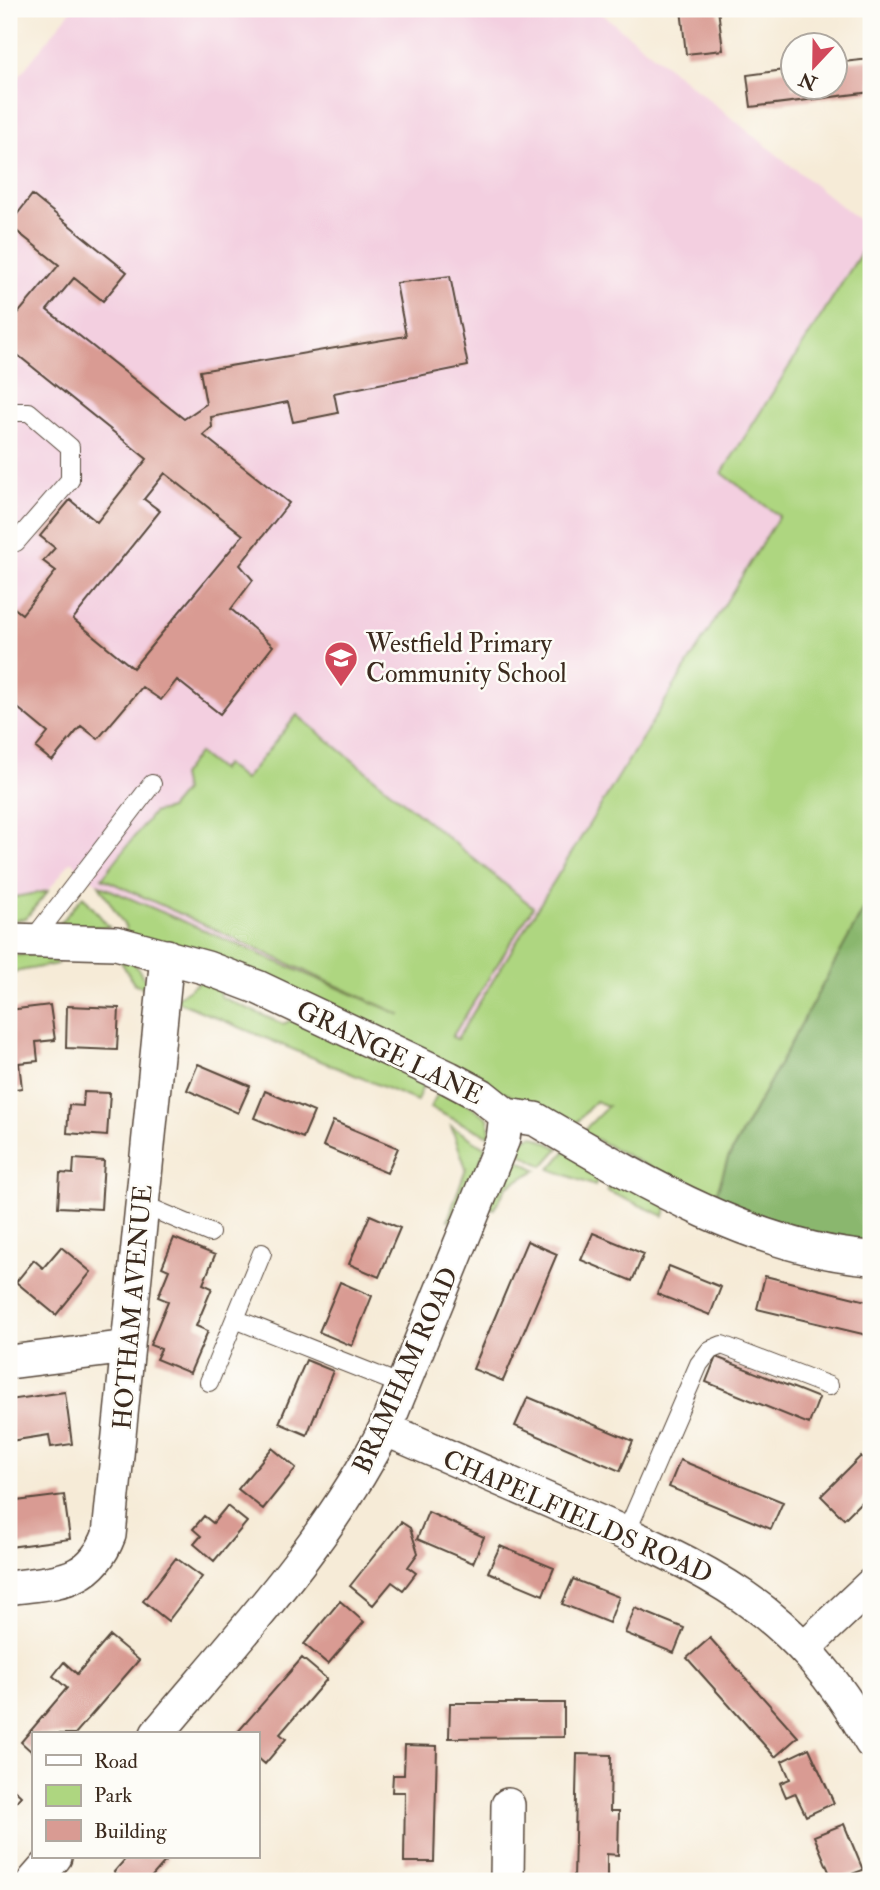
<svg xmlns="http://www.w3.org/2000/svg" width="880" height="1890" font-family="'IM FELL Double Pica',serif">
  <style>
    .built { fill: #f3cfe0 }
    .green { fill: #aed680; stroke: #74804f; stroke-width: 2 }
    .forest { fill: #8ab76e; stroke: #627046; stroke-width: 2 }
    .building { fill: #d99b93; fill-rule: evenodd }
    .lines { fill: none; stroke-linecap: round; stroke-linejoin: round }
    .service-casing { stroke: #57473a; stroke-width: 20 }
    .minor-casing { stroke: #57473a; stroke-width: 36 }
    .service { stroke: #fff; stroke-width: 18 }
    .minor { stroke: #fff; stroke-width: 33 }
    .labels { text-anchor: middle; stroke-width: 5; stroke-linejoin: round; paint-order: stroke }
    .poi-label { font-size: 26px; fill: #3b2a1e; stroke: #fdfcf7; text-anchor: start }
    .street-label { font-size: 26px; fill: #3b2a1e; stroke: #fdfcf7 }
  </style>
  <rect width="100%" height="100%" fill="#fdfcf7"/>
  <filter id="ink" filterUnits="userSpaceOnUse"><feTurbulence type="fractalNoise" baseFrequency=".0143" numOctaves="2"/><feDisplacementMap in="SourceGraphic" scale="14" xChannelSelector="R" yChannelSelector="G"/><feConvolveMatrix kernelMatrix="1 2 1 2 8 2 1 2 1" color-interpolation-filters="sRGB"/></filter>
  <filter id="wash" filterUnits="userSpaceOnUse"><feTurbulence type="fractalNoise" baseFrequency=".00686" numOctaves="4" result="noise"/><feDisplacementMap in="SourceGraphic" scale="28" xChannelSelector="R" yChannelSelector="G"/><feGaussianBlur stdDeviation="1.57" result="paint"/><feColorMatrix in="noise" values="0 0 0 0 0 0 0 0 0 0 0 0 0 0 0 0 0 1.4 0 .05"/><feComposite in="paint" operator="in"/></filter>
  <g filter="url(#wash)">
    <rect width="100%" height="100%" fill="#f6ebd7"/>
    <path class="built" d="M72,9H596L871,230V237L722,472L779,516L456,1040L99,885L71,861L48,891L9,898V89Z"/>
    <path class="green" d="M871,237V896L728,1158L714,1201L582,1132L608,1106L595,1101L574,1126L245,969L123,935L126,928L99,885L401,1015L102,878L153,813L169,809L184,791L181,776L198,753L220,770L225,764L244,780L297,715L533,907L452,1037L457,1039L779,516L722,473Z
      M48,891L26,918L9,921V898Z
      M83,896L109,927L56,928Z
      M52,952L57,964L9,973V956Z
      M119,958H131L152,991L134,984Z
      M199,982L217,983L221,997L283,1024L296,1018L425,1081L417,1101L174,1000Z
      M441,1087L488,1118L491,1137L430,1108Z
      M451,1126L486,1148L454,1220H448L466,1168Z
      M533,1136L559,1148L543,1166L511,1148L517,1141Z
      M566,1150L600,1171L595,1186L550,1169Z
      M509,1155L537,1170L507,1186L494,1209L488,1207Z
      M613,1177L667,1206L664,1216L607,1191Z"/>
    <path class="forest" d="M871,896V1243L823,1238L714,1201L728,1159Z"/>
    <g id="blocks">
      <path class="building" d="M681,9H718L723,50L686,54Z
        M870,59L871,92L751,107L747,75L792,69V88H834V63Z
        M32,195L127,272L103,301L74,278L47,310L184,419L206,404L200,371L406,336L396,283L450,276L468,366L334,393L338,413L293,422L288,402L211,417L212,427L203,435L289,503L240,565L253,580L231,609L273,646L220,714L177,680L161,700L142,687L98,739L81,726L52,761L36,748L48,733L13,704L9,711V676L13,671L9,668V604L22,614L56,571L43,561L55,548L40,536L70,500L97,522L147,459L9,348V324L59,265L9,225ZM165,473L243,535L133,668L73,619L160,511L144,499Z
        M50,1005L55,1040L36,1042L38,1061L19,1063L22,1088L9,1090V1010Z
        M67,1006L119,1008L117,1050L66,1048Z
        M198,1064L250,1086L238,1113L187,1090Z
        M265,1091L314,1112L303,1138L254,1118Z
        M84,1092L110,1093L107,1136L67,1133L69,1105L83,1106Z
        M333,1121L398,1148L387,1173L323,1146Z
        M74,1159L104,1161L101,1209L58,1207L60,1173L73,1174Z
        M370,1215L400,1228L379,1277L349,1264Z
        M593,1233L644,1254L632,1281L581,1260Z
        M174,1238L215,1255L203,1284L212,1288L196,1326L208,1331L190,1373L156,1359L161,1349L150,1345L168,1301L158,1297L169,1270L162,1267Z
        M527,1241L557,1254L503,1381L473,1369Z
        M61,1247L91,1272L56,1315L16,1282L34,1260L43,1268Z
        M669,1266L721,1287L710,1315L657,1294Z
        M765,1276L871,1302V1336L757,1309Z
        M340,1282L372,1296L352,1346L319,1332Z
        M716,1357L819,1398L809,1424L706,1382Z
        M306,1360L333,1371L307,1435L279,1423Z
        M65,1392L72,1444L51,1447L49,1435L10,1441L9,1400Z
        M528,1397L633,1441L620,1471L515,1426Z
        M272,1448L296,1468L263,1509L238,1489Z
        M861,1456L871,1467V1492L844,1519L821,1496Z
        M680,1460L783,1502L771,1529L669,1487Z
        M64,1495L70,1539L9,1547V1502Z
        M227,1506L247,1522L214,1561L194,1544L201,1536L193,1529L204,1516L213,1523Z
        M428,1512L484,1537L473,1563L417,1539Z
        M401,1522L410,1528L418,1553L408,1567L416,1573L403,1590L392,1582L373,1605L350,1586Z
        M500,1546L554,1568L543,1595L488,1572Z
        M176,1558L202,1577L168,1621L143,1601Z
        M573,1579L619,1597L609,1623L562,1604Z
        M340,1601L364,1622L328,1664L304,1644Z
        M635,1608L684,1628L674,1653L625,1633Z
        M110,1636L139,1660L75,1734H33V1753L21,1742L67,1688L53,1676L64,1662L77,1674Z
        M710,1638L798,1737L775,1757L687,1658Z
        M302,1658L327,1679L280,1734L286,1739L265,1764L257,1757V1734H236Z
        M450,1703H564V1737L449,1738Z
        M405,1745L437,1746L434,1862H404L405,1792H392L393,1775H404Z
        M809,1748L834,1803L806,1816L795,1793L786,1797L780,1783L790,1779L782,1761Z
        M577,1754L611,1755L610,1811H619L618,1855L607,1854V1880L574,1879Z
        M9,1785L21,1796L9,1810Z
        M844,1824L863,1870L833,1881L814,1836Z
        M127,1857H169L148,1881H124L114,1872Z"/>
    </g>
  </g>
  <g filter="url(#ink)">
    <use href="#blocks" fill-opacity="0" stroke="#57473a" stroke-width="2"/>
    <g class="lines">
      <g class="service-casing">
        <path id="service" d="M9,412H29L70,447V480L16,542H9
          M34,938L152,784
          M141,1204L210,1233
          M235,1319L402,1385
          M209,1382L262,1253
          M626,1533L699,1364L710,1350L722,1345L829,1386"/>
      </g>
      <g class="minor-casing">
        <path id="minor" d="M9,940L116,943L207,968L257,987L449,1078L481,1095L506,1115L535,1119C636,1178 752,1249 871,1258
          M9,1362L128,1347
          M385,1429C447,1456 509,1483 571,1510C707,1568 796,1607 871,1742
          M9,1588C56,1581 90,1585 109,1535L167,956
          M804,1648L871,1585
          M157,1734C239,1636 326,1544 385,1429L503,1139L506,1115
          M34,1881L55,1857
          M507,1881L508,1805"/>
      </g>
      <use href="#service" class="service"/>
      <use href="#minor" class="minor"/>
    </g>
  </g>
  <defs>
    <g id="school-pin" transform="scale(1.75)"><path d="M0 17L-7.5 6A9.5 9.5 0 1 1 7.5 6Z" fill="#d1495b" stroke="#fdfcf7"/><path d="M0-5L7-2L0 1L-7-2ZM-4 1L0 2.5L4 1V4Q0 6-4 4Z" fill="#fff"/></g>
  </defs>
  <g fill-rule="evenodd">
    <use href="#school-pin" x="341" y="658"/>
  </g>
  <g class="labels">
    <g class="poi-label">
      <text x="366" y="652">Westfield Primary<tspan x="366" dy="30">Community School</tspan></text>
    </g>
    <g class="street-label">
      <text transform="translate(390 1052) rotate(26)" y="9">GRANGE LANE</text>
      <text transform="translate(132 1307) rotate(-85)" y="9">HOTHAM AVENUE</text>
      <text transform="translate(405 1370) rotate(-66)" y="9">BRAMHAM ROAD</text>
      <text transform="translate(578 1516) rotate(24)" y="9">CHAPELFIELDS ROAD</text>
    </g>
  </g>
  <rect width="880" height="1890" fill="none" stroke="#fdfcf7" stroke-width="35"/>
  <rect x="32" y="1732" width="228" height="126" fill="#fdfcf7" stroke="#afa8a0" stroke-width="2"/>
  <rect x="46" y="1755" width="35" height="10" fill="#ffffff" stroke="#afa8a0" stroke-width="2"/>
  <text x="94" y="1768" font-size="21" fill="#3b2a1e">Road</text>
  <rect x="46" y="1785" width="35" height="21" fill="#aed680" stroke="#afa8a0" stroke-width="2"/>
  <text x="94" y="1802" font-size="21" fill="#3b2a1e">Park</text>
  <rect x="46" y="1820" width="35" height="21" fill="#d99b93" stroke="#afa8a0" stroke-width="2"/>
  <text x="94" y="1838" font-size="21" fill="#3b2a1e">Building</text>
  <g transform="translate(814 66) rotate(202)"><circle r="33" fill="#fdfcf7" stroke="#afa8a0" stroke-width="2"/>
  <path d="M0-5L12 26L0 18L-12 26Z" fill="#d1495b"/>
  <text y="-10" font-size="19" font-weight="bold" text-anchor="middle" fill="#3b2a1e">N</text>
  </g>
</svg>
